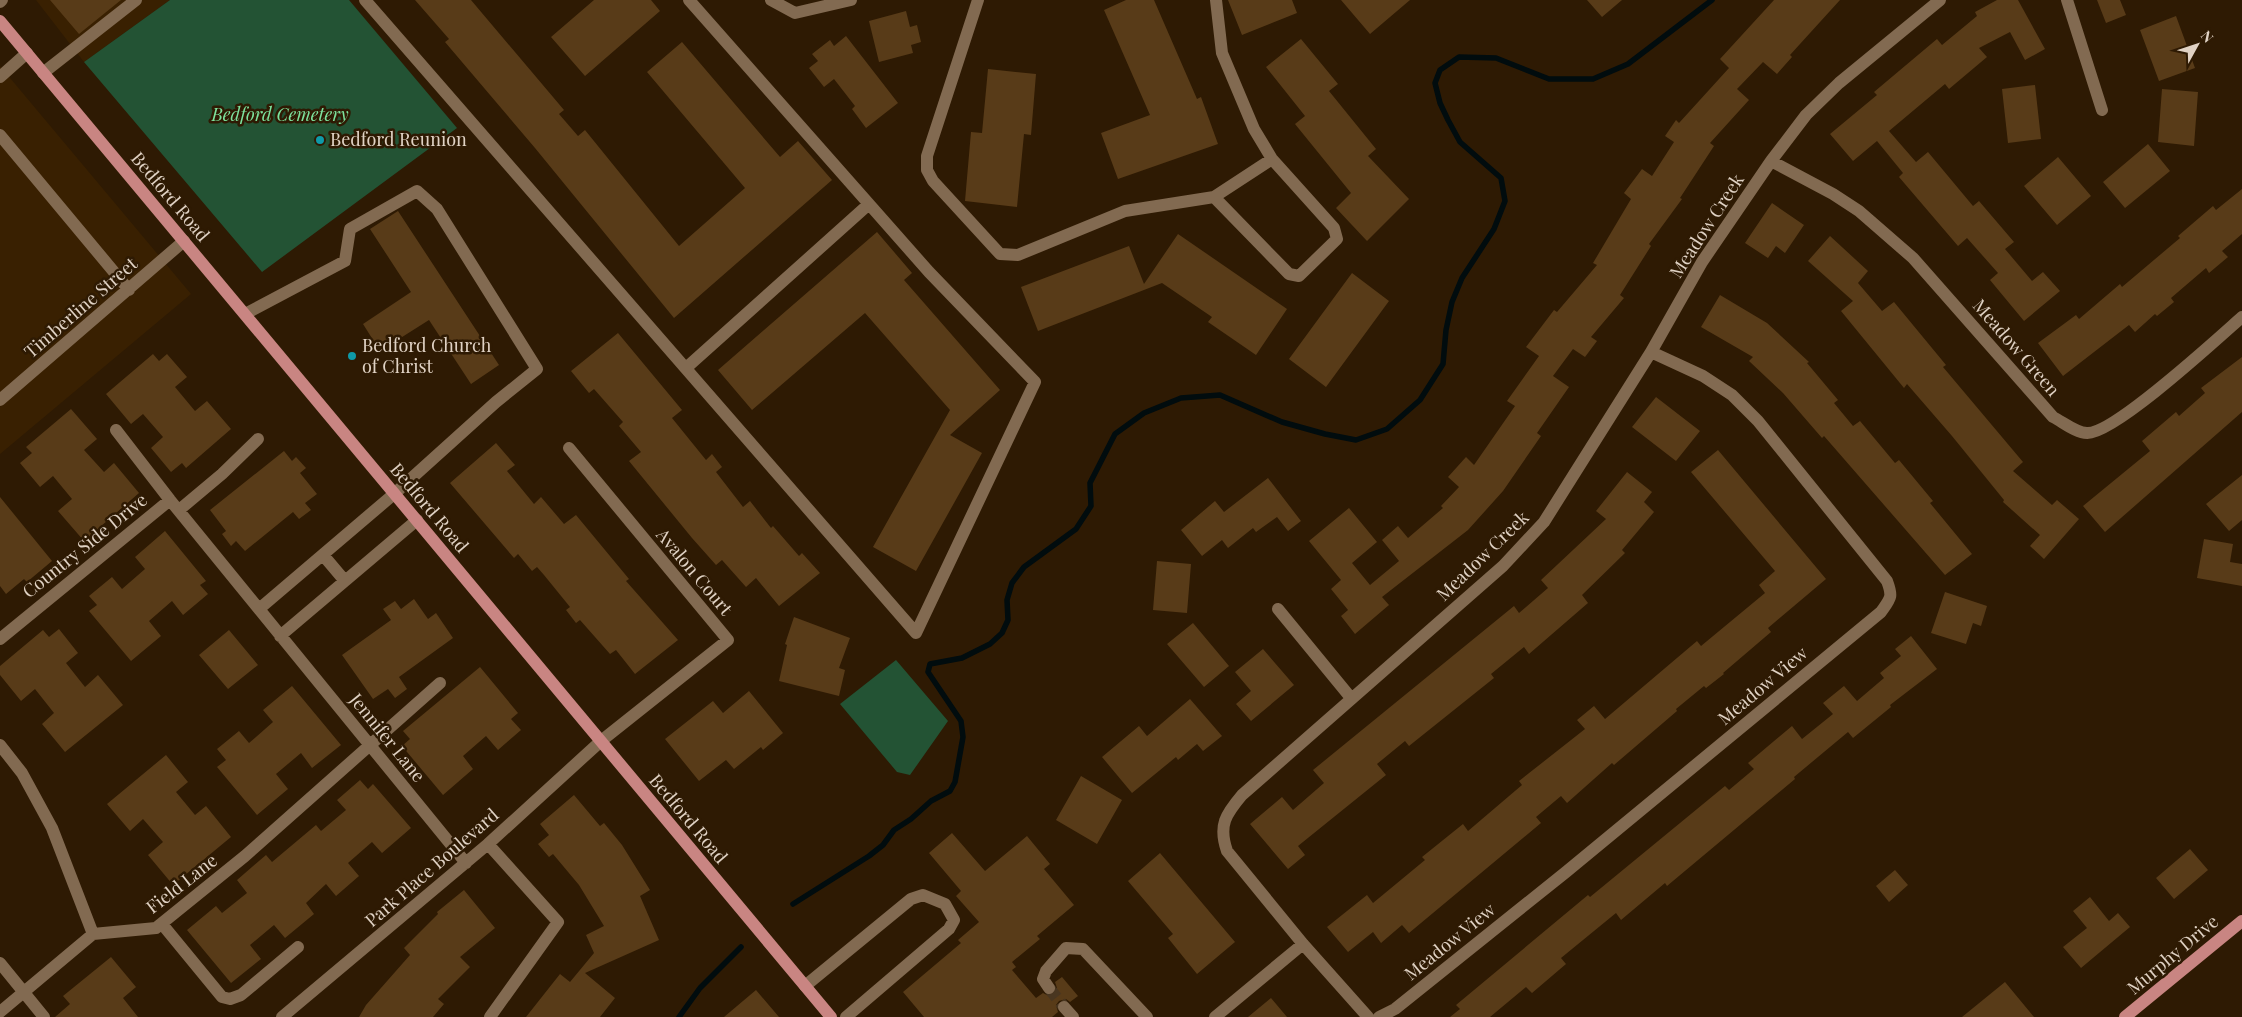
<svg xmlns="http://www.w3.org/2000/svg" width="2242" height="1017" font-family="'Playfair Display',serif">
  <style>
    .built { fill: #392001 }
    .green { fill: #235334 }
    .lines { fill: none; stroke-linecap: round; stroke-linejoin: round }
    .stream { stroke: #010c0e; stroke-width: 5.5 }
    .building { fill: #583b18 }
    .minor-tunnel { stroke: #493620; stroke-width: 12; stroke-dasharray: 12 6; stroke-linecap: butt }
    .minor { stroke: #826a51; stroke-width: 12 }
    .major { stroke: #c98582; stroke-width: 12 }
    .culture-dot { fill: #0f9aa8; stroke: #2e1a03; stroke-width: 2 }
    .labels { text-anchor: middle; stroke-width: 5; stroke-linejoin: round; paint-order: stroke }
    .park-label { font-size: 18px; font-style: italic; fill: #7de39e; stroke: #2e1a03 }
    .poi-label { font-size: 18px; fill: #e0d2c4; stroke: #2e1a03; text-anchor: start }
    .street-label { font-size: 18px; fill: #e0d2c4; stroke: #2e1a03 }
  </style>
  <rect width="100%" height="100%" fill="#2e1a03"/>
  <path class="built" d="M36,0H170L84,62Z
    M0,66L191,294L0,454Z"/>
  <path class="green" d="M170,0H349L457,128L262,272L84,62Z
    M896,660L948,721L910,775L897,772L840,704Z"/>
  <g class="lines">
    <path class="stream" d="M793,904L869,856L883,845L894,830L911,819L931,801L950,791L955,782L963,737L961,721L928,672L930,664L962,658L990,644L1002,633L1008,620L1007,600L1012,583L1024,567L1076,529L1091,506L1090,483L1115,434L1144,413L1181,398L1220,395L1282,422L1325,434L1356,440L1387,429L1420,400L1443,364L1446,330L1452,302L1462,278L1494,229L1505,201L1501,178L1460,142L1448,120L1440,103L1435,83L1440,70L1459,57L1496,58L1549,79H1593L1628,64L1712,0
      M679,1017L700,988L741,947"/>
  </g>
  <path class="building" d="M50,0H121L79,34Z
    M415,0H471L564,110L559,114L578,136L585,130L679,246L745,188L647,72L682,42L780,157L798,141L832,180L674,318L535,148L445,42L449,39Z
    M594,0H651L660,11L585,76L551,37Z
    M1126,0H1154L1197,99L1201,97L1218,144L1118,179L1101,133L1150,115L1104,10Z
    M1228,0H1292L1297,13L1242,35Z
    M1341,0H1410L1370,34Z
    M1587,0H1622L1602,17Z
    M1774,0H1840L1790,55L1792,57L1777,74L1763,62L1737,89L1749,100L1710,143L1714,146L1680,198L1682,199L1649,244L1651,246L1620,295L1624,298L1591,337L1597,341L1585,357L1573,349L1553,376L1569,387L1537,433L1541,436L1503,491L1468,530L1382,597L1389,605L1355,634L1341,616L1348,610L1331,589L1341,580L1309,541L1349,508L1377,542L1352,563L1370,585L1399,561L1382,540L1398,526L1408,538L1443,508L1441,506L1459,487L1448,477L1466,457L1474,465L1515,406L1507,401L1539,356L1526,347L1554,310L1557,312L1597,265L1593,263L1631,199L1624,193L1642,169L1652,176L1674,142L1665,136L1676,120L1679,123L1729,68L1720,59Z
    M1997,0H2018L2045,49L2025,60L2010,32L1979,48L1987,57L1949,89L1945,84L1889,131L1916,162L1928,152L1973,206L1979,201L2014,242L2005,249L2032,281L2043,272L2060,291L2024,321L1990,280L1998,273L1967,238L1958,246L1899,177L1903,173L1877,141L1853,161L1830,134L1877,95L1874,92L1937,39L1942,45L1977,16L1975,12Z
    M2097,0H2120L2126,15L2106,23Z
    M906,11L910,27L917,25L921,42L911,45L913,53L879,62L869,21Z
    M2176,16L2195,68L2159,81L2140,30Z
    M846,36L898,103L866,128L852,109L855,106L834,79L824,87L809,68L818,61L812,54L830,40L834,46Z
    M1301,39L1338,84L1329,91L1376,149L1368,156L1409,199L1367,241L1336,208L1351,193L1295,124L1305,116L1266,67Z
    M988,69L1036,74L1031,135L1024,134L1017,207L965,201L971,132L982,133Z
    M2035,85L2041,139L2008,143L2002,89Z
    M2162,89L2198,92L2194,146L2158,142Z
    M2148,144L2170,171L2125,208L2103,182Z
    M2058,157L2091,196L2057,225L2024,186Z
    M2242,189V234L2222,251L2228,257L2209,273L2206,268L2171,298L2174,302L2157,316L2155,314L2135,332L2129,325L2063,376L2038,343L2076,315L2079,319L2120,284L2122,287L2180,238L2178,236L2213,206L2216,210Z
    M1772,203L1804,225L1785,253L1776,246L1768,258L1745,243Z
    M398,211L499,365L471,384L429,320L380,351L363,324L411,292L370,229Z
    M877,232L912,273L904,280L1000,390L950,435L982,453L916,571L873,547L950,410L865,313L752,410L718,370Z
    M1178,234L1287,309L1256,355L1208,322L1212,317L1162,283L1038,331L1021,287L1129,246L1144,284Z
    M1830,236L1868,271L1858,283L1882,311L1894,302L1946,365L1943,367L2023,462L2013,471L2052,505L2057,500L2079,519L2044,559L2030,546L2040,535L2003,502L2004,500L1952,436L1907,384L1904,388L1841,311L1853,301L1808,261Z
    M1352,273L1389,301L1326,387L1289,359Z
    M1720,295L1767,323L1809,362L1807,363L1838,400L1834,403L1853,426L1860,421L1895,463L1899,460L1933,501L1930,503L1972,554L1945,575L1824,436L1822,438L1783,393L1749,361L1753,357L1701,327Z
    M618,333L682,410L672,418L706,460L712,454L722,467L716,472L743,507L750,501L771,528L773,526L799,556L802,553L820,573L779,606L756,578L746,587L722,560L716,565L692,538L629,461L641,452L619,426L623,422L594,389L589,393L571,371Z
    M153,354L159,361L167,354L187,377L175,387L195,411L207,401L231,429L186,468L182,463L171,472L151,448L163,437L143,414L131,424L106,394Z
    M2242,357V412L2105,532L2083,506L2150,451L2142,441L2176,412L2179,416L2205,393L2201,388Z
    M1656,397L1700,431L1676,461L1632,427Z
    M71,409L97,439L84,450L104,472L114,463L139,493L84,541L58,511L72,499L53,476L40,487L20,463L32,453L26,447Z
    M496,443L515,465L507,471L534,504L541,497L564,524L576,515L629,579L626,581L678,640L635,674L616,650L610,654L580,620L576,623L566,610L570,607L544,575L537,567L532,571L518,554L514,558L450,483Z
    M1718,450L1826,579L1768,628L1771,632L1723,673L1724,674L1706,688L1704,686L1676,709L1677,711L1614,765L1612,763L1567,803L1561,796L1536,817L1541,823L1409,933L1402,925L1381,943L1373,932L1348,952L1327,927L1367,895L1373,903L1425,860L1422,857L1463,824L1468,831L1522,785L1519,781L1585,729L1577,720L1594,706L1605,719L1697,641L1701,646L1765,593L1759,585L1775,571L1691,472Z
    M284,451L292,461L296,457L306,468L300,473L317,494L305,503L311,510L299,519L293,512L245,551L236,541L231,546L222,534L226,531L210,510Z
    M1627,472L1652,492L1644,502L1654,512L1622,550L1625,553L1582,595L1588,603L1529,654L1524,647L1491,674L1494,678L1409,746L1405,741L1377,764L1386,775L1298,846L1305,855L1288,869L1250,824L1282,797L1293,810L1324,783L1313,770L1514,606L1519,613L1548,588L1541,580L1606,519L1596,511Z
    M2242,475V520L2229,531L2206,504Z
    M1268,478L1301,521L1288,531L1277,517L1256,532L1253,528L1228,548L1222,540L1202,556L1181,530L1215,501L1224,512Z
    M0,497L52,561L27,582L24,579L6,594L0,586Z
    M165,531L206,581L200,585L208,594L183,615L172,601L149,621L161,636L131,661L89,611L97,605L89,596L112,577L122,589L145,569L135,557Z
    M2204,539L2233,544L2230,562L2242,564V586L2197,578Z
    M1157,561L1191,564L1187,613L1153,610Z
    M1945,592L1987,606L1981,626L1973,623L1966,644L1931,633Z
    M414,599L428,619L436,613L453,638L399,677L407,689L395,698L388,689L373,699L342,655L391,620L383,609L395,601L401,609Z
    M794,617L850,638L839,668L845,670L839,696L779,681L787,645L785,644Z
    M1193,623L1229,666L1204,687L1167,644Z
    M59,629L78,653L66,663L85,687L98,675L123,705L65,752L42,724L54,713L35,689L21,701L0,675V666L43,630L49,637Z
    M229,630L258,665L228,689L199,655Z
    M1911,636L1937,669L1890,705L1891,707L1853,738L1848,732L1794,777L1795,779L1667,886L1665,883L1621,920L1616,913L1561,958L1566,964L1532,993L1526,987L1490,1017H1450L1460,1009L1456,1005L1588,895L1590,897L1725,786L1729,790L1754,769L1748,763L1792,726L1802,739L1833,714L1823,703L1844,686L1857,701L1884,678L1880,673L1901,656L1895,649Z
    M1263,649L1294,685L1251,721L1236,704L1251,691L1235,672Z
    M480,667L518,713L511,719L521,730L498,750L486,736L463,756L473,769L443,795L402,746L410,739L403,731Z
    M292,686L341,745L312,768L301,753L276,774L288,789L257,815L217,767L226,760L217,749L239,731L249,743L273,722L263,710Z
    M749,691L783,733L763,750L761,747L734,769L726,760L699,781L665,739L713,701L723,713Z
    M1190,699L1222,736L1203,751L1197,744L1178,760L1176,757L1132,793L1102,757L1139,726L1147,736Z
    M166,755L188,782L176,792L195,815L206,806L231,837L173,885L148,855L163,842L143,819L130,831L107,804Z
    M1081,776L1122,800L1097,844L1056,820Z
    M360,780L368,789L373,784L411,828L382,853L372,842L348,863L359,876L336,896L326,884L306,903L314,914L285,938L274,925L250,945L261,959L231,983L187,930L216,906L222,913L247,893L237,880L266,855L272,862L316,825L321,831L346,810L337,800Z
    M574,795L600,826L604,823L622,845L650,890L640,896L659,940L585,973L615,998L600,1017H526L560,974L570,982L594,953L586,935L604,926L579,885L553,854L549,857L538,844L549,835L540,824Z
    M952,833L985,871L1027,836L1050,864L1044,869L1074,905L1037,936L1040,939L1012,962L1016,967L1012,970L1036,998L1043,993L1049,996L1054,994L1057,988L1055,982L1062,977L1078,996L1070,1002L1066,999L1059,1001L1056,1005L1058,1012L1052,1017H924L903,992L961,943L958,940L979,922L956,896L961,891L929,853Z
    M2190,849L2208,870L2174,899L2156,878Z
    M1160,853L1235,942L1197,974L1168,938L1173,934L1128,881Z
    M1895,870L1908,885L1889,902L1876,886Z
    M464,890L495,928L460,957L470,967L438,999L444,1004L433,1017H359L366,1005L410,955L404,948L438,914L437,912Z
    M2090,897L2109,921L2118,913L2130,927L2081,968L2063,947L2087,928L2073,911Z
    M111,957L136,987L123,998L138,1017H55L70,1004L63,996Z
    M2005,982L2034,1017H1962Z
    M756,990L779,1017H724Z
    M1271,998L1287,1017H1248Z"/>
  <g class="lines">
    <path class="minor-tunnel" d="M1049,988L1064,1007"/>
    <path class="minor" d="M365,0L916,633L1035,382L929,272L689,0
      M771,0L795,13L851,0
      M978,0L927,156V170L933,181L1000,254L1018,255L1125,211L1214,197L1289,274L1299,276L1337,239L1334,228L1272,159L1254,129L1222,53L1216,0
      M2067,0L2102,110
      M0,2L2,0
      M43,73L136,0
      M0,77L27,53
      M0,135L129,290
      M1771,161L1833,194L1859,211L1913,258L2053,417C2063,422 2076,433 2087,433C2114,434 2217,339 2242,317
      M1214,197L1272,159
      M245,314L345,261L350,229L417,191L437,209L537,369L496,402L394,494L259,609
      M686,368L869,204
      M0,400L184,241
      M116,430L170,500L466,863
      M179,510L222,474L258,439
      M323,555L345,581
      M1278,609L1351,698
      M280,636L417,520
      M0,639L170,500
      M0,745L22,773L52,828L93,934
      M488,844L558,922L490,1017
      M162,924L222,997L230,999L241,995L298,947
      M0,963L44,1017
      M805,986L911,899L923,895L945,904L954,920L949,929L846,1017
      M1049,988L1043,979L1046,971L1066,948L1083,949L1147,1017
      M1064,1007L1073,1017
      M0,1012L93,934L156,928L245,856L440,683
      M282,1017L488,844L601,741L728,640L569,448
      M1215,1017L1303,944
      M1368,1017L1303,944L1227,851C1218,825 1226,814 1242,795L1503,566L1544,522L1651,352L1702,262L1771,161L1806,115L1839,83L1940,0
      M1379,1017L1395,1009L1566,872L1881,612C1891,598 1893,597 1887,581L1758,421L1732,395L1703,376L1651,352"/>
    <path class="major" d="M0,21L831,1017
      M2125,1017L2242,921"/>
  </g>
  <g class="culture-dot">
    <circle cx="320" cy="140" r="5"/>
    <circle cx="352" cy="356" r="5"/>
  </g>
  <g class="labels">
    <g class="park-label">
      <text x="280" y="121">Bedford Cemetery</text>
    </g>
    <g class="poi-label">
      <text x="330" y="146">Bedford Reunion</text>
      <text x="362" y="352">Bedford Church<tspan x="362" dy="21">of Christ</tspan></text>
    </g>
    <g class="street-label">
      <text transform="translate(170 197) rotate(50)" y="6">Bedford Road</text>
      <text transform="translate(1707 226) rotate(-57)" y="6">Meadow Creek</text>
      <text transform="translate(81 308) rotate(-41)" y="6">Timberline Street</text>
      <text transform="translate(2016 348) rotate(49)" y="6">Meadow Green</text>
      <text transform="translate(429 508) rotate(50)" y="6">Bedford Road</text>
      <text transform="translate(85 546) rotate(-39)" y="6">Country Side Drive</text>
      <text transform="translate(1483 556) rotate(-44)" y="6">Meadow Creek</text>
      <text transform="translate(694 572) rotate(50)" y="6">Avalon Court</text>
      <text transform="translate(1763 686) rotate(-40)" y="6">Meadow View</text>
      <text transform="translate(387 738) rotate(51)" y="6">Jennifer Lane</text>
      <text transform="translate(688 819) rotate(50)" y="6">Bedford Road</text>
      <text transform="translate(432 868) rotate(-41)" y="6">Park Place Boulevard</text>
      <text transform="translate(182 884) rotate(-38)" y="6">Field Lane</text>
      <text transform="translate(1450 942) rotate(-39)" y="6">Meadow View</text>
      <text transform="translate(2173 955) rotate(-40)" y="6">Murphy Drive</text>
    </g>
  </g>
  <g transform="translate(2197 45) rotate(50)" stroke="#2e1a03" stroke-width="4" paint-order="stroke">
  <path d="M0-4L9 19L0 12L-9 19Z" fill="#e0d2c4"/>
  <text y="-8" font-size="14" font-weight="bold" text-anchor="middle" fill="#e0d2c4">N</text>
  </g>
</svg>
